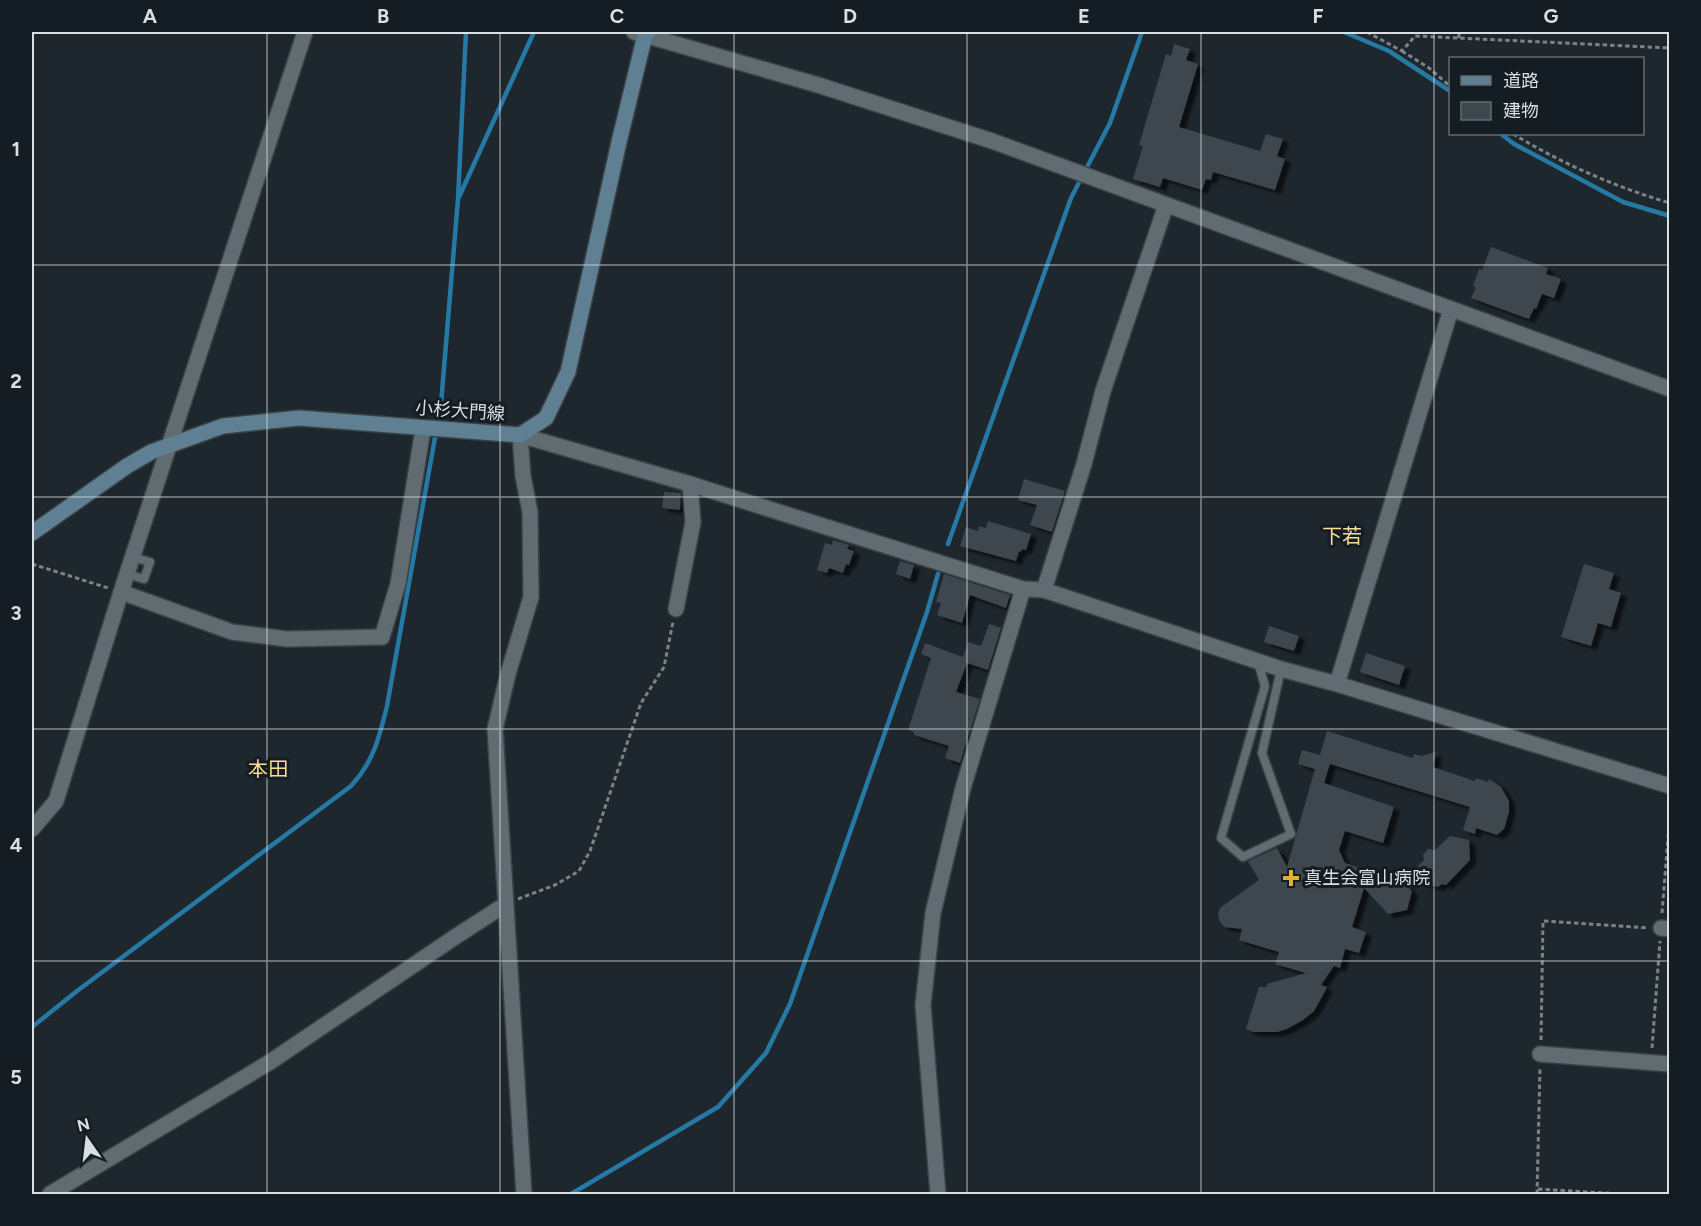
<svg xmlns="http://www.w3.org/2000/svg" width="1701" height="1226" font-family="Figtree,'Noto Sans JP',sans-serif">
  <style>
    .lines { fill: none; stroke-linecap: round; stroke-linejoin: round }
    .stream { stroke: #2579a4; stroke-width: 4.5 }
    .building { fill: #3d474e; filter: url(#shadow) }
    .service-casing { stroke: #394246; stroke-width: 11 }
    .minor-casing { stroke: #394246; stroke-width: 18 }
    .tertiary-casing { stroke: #394246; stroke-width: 18 }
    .secondary-casing { stroke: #394246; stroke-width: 18 }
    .path { stroke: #7b8388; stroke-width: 3; stroke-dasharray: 4.5 3; stroke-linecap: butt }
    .service { stroke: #606b72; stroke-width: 8 }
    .minor { stroke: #606b72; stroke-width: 15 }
    .tertiary { stroke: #606b72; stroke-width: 15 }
    .secondary { stroke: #5f7f92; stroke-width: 15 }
    .grid { fill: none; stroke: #d9dfe3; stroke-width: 1.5; stroke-opacity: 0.55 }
    .poi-dot { fill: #e0af34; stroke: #141d23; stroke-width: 2 }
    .labels { text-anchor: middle; stroke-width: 6; stroke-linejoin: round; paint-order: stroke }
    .street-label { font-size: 18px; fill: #d9dfe3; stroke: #141d23 }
    .poi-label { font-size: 18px; fill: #d9dfe3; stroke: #141d23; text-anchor: start }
    .neighbourhood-label { font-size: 20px; fill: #fddb91; stroke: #141d23 }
    .neatline { fill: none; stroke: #d9dfe3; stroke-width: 2 }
    .grid-label { font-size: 20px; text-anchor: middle; font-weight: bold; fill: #d9dfe3 }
  </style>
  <defs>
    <filter id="shadow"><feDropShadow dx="6" dy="4" stdDeviation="1.5" flood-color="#0009"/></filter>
  </defs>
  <rect width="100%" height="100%" fill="#1e272d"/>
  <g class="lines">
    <path class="stream" d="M1344,32L1389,51L1450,91
      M1501,134L1514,144L1623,202L1670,216
      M459,197L534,32
      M948,544L1071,198L1110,123L1142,32
      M32,1027L77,991L351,786C374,761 379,738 387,706L441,404L458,199L466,32
      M571,1194L718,1107L766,1053L790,1004L927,612L938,574"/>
  </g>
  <path class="building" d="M1174,44L1190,49L1186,60L1198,64L1179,127L1260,151L1266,134L1283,139L1277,156L1285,159L1275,190L1213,172L1211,180L1206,179L1202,190L1163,178L1160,187L1133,179L1143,146L1139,145L1166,54L1171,56Z
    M1491,247L1548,268L1546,274L1561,279L1554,298L1542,294L1536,309L1534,308L1529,319L1471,298L1476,287L1473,286L1479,269L1482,270Z
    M1024,479L1065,491L1052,532L1030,525L1037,505L1018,500Z
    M664,492L681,493L680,510L662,508Z
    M988,521L1031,534L1026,550L1022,549L1021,552L1019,551L1016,561L960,546L966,527L978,531L979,526L986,528Z
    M833,540L849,545L847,549L854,551L849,565L846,564L843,573L829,568L827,573L817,570L825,543L832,545Z
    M900,561L914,565L910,579L896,574Z
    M1584,564L1614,573L1609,589L1621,593L1611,627L1598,623L1591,646L1561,637Z
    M944,574L1010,595L1006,608L970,595L962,623L937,615L941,603L936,602Z
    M989,624L1001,628L988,670L967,663L956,692L980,699L960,763L945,758L949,746L914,735V732L908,730L931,658L921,654L925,643L963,657L968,642L981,646Z
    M1269,626L1299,636L1294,651L1264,642Z
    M1366,653L1405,666L1399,685L1360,672Z
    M1327,731L1413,758L1414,754L1421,756L1436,752L1433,767L1475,781L1476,778L1488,782L1489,779L1501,787L1509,801V812L1504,829L1497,835L1476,828L1475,834L1463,830L1470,807L1330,764L1324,783L1394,807L1383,843L1345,831L1339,850L1345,863L1369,871L1364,886L1399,878L1412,891L1407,910L1388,914L1364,888L1352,927L1366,932L1359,953L1345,949L1340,968L1334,966L1321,985L1327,987L1322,997L1314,1011L1303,1020L1287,1029L1277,1032H1253L1246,1029L1259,987H1267V984L1306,973L1275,964L1279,952L1239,940L1242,929L1224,927L1219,920L1218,913L1221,907L1259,880L1248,861L1277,848L1287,867L1315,769L1298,764L1302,750L1320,755Z
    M1450,836L1469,840L1470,860L1446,885L1442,884L1438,887L1419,882L1416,868L1424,860L1423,855L1428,849L1435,850Z"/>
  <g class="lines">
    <g class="service-casing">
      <path id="service" d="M127,574L144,579L150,562L132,557
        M1262,663L1260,669L1265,686L1221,838L1243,857L1291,834L1262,753L1281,669"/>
    </g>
    <g class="minor-casing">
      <path id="minor" d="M520,435L523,476L530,512L531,597L508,674L495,729L524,1194
        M1044,590L1084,464L1103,391L1166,205
        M121,592L232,632L287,639L382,637L398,584L423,429
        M676,609L693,522L690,484
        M32,829L56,801L121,592L305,32
        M1661,928L1670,929
        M1540,1054L1670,1064
        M50,1194L270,1062L455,937L506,904
        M938,1194L923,1005L933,913L963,788L1023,589"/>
    </g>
    <g class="tertiary-casing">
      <path id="tertiary" d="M634,32L818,85L992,141L1670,389
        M520,435L690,484L1023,589L1044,590L1281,669L1337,684L1670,786
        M1337,684L1451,309"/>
    </g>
    <g class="secondary-casing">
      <path id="secondary" d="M32,533L127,466L151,452L223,426L299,418L520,435L546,418L568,372L619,142L645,35L648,32"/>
    </g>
    <path class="path" d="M1367,32L1402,51L1415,36L1670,48
      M1459,38V32
      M1402,51L1429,68L1450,86
      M1513,134C1561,163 1615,187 1670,203
      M32,564L108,588
      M518,899L555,885L579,871L590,851L641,703L664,667L673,622
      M1662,913L1670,813
      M1541,1040L1543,921L1648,928
      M1652,1048L1660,941
      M1538,1189L1621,1194
      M1537,1194L1540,1067"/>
    <use href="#service" class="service"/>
    <use href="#minor" class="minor"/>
    <use href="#tertiary" class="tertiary"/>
    <use href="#secondary" class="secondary"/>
  </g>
  <path class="grid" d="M267,32V1194M500,32V1194M734,32V1194M967,32V1194M1201,32V1194M1434,32V1194M32,265H1670M32,497H1670M32,729H1670M32,961H1670"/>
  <path class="poi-dot" d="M1288 869h6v6h6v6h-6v6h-6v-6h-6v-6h6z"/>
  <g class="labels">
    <g class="street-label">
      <text transform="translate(460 411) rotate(4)" y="6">小杉大門線</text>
    </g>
    <g class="poi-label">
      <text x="1304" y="884">真生会富山病院</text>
    </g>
    <g class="neighbourhood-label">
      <text x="1342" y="543">下若</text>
      <text x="268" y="776">本田</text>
    </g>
  </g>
  <rect width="1701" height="1226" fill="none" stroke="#141d23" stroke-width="66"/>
  <rect x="1449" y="57" width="195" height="78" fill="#141d23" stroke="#636b70" stroke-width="1.5"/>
  <rect x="1461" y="76" width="30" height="9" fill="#5f7f92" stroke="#636b70" stroke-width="1.5"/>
  <text x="1503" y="87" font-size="18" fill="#d9dfe3">道路</text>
  <rect x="1461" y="102" width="30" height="18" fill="#3d474e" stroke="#636b70" stroke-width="1.5"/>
  <text x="1503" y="117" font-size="18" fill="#d9dfe3">建物</text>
  <g transform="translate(87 1139) rotate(346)" stroke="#141d23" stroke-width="4.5" paint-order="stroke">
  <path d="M0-4.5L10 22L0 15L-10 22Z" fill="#d9dfe3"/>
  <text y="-9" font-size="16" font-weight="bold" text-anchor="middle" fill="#d9dfe3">N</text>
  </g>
  <rect x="33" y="33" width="1635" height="1160" class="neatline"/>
  <g class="grid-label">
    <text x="150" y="23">A</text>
    <text x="383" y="23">B</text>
    <text x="617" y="23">C</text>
    <text x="850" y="23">D</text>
    <text x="1084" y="23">E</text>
    <text x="1318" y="23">F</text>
    <text x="1551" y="23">G</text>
    <text x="16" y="156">1</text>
    <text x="16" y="388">2</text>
    <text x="16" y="620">3</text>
    <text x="16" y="852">4</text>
    <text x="16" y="1084">5</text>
  </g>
</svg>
